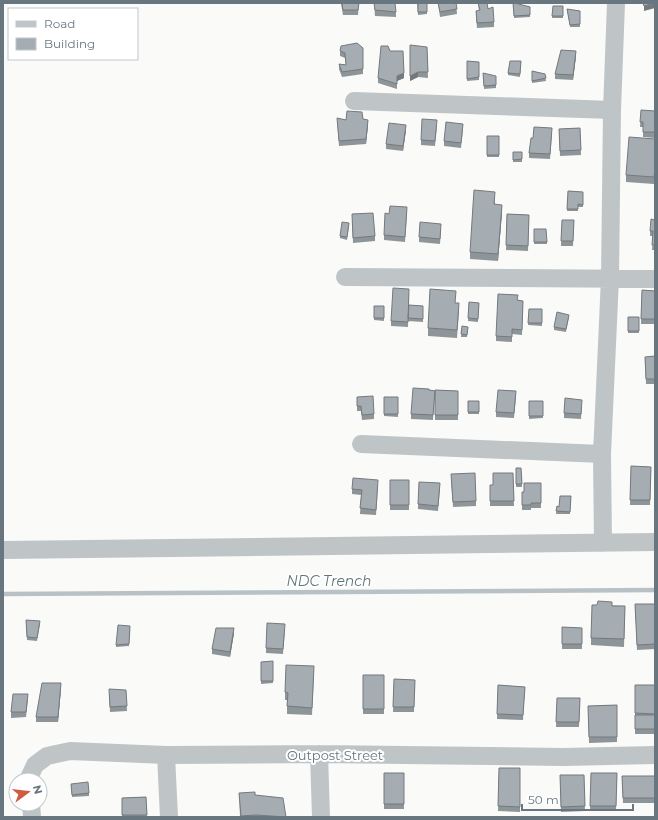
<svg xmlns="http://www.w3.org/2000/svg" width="658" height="820" font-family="Montserrat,sans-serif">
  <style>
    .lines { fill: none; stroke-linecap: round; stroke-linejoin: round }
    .stream { stroke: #b8c2c6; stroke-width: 4.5 }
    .minor { stroke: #bfc4c7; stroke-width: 18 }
    .wall { fill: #8e9599 }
    .shaded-wall { fill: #74797d }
    .building { fill: #a5adb2; stroke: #74797d }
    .labels { text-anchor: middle; stroke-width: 4; stroke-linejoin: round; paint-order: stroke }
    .street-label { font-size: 13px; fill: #67767f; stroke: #fff }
    .water-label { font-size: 14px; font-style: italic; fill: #637479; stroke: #fff }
  </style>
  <rect width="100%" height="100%" fill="#fafaf8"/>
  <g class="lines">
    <path class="stream" d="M3,594L655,590"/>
    <path class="minor" d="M354,101L612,110
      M345,277L655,279
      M361,444L602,454
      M603,543L602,454L610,278L612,110L616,3
      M3,550L655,542
      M319,754L321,817
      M166,755L169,817
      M29,780V778L35,765L47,756L70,751L166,755L319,754L563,757L655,755
      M31,804L32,817"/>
  </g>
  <path class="wall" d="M337,3H359L358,15H343L341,4Z
    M374,3L396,12V17L375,16Z
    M417,3H427V14L418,15Z
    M438,3H456L457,14L440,17Z
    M478,3L488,9L494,22V27L477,28L476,16V11H479Z
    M513,3L530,7V17L514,18Z
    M553,6H563V18H552Z
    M567,9L580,11V27H570Z
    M427,47L428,78L418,77L410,81Z
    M363,48V74L342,77L339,69V64L346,65L345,58L340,56V51Z
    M390,51L404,78L397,81V89L378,83V78Z
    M576,56L573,80L555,79V74Z
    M467,61L479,62V80L467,81Z
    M521,61L520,77L508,75V73Z
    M532,71L545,74L546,81L532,83Z
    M483,76H496V88L484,89Z
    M641,110L655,111V138L643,137V127H640Z
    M337,118L346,120L363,119L368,125L366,144L339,146Z
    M437,125L435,146L421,145V140Z
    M580,128L581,155L560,156L559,129Z
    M463,129L461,148L444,146V141Z
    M406,130L403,151L386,149V144Z
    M552,133L550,159L529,158V153L533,138Z
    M487,136H499V157H487Z
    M655,139V177L654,184L626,182V175Z
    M513,152L522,159V162H513Z
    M568,191L583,192V207H578V211H567Z
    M495,199V204L502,212L498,261L470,259V252Z
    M407,212L405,242L384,240V235L389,214Z
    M507,214L529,215L528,251L506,250Z
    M352,219L375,236V241L353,243Z
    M562,220H574L573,246H561Z
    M655,220V250H652L653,236H650V231Z
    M349,226L347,240L340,238V236Z
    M441,229L440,244L419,242V237Z
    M534,229L547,242V244H534Z
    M642,290L655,291V324H641Z
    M409,294L408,327L391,326V321Z
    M518,300L523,301L522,335L512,334V342L496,341V336Z
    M469,302L479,303L478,322L468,321Z
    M455,303L459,311L457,338L428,336V328Z
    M409,305L423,306V322L408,321Z
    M374,306H384V321L374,320Z
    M529,309H542V326L528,325Z
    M569,317L566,332L554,330V327Z
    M628,317H639V333H628Z
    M462,326L468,327L467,337H461Z
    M655,356V384H646L645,357Z
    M429,390L435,391L433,420L411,419V414Z
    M435,390L458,391V420H435Z
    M516,396L514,418L496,417V412Z
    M357,397L374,414V419L362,420L361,411H357Z
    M384,397H398V417L384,416Z
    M468,401H479V414H468Z
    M529,401H543V418L529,419Z
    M582,405L581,419L564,418V413Z
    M631,466L651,467L650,505H630Z
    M516,468H521L522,487H516Z
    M513,473L514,506H490V485H493Z
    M451,479L476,501V506L453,507Z
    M390,480H409V510H390Z
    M541,483V508H531V510H522V492H524Z
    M378,485L376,515L360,514L361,495L352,494V489Z
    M440,488L438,511L418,509V504Z
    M571,496L570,514H556L557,506L559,507Z
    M635,604H655V649L637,650Z
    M597,605L625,606L624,647L591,645V638Z
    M26,620L40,624L37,641L27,640Z
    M130,626L129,646L116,647V645Z
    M562,627L582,628V649H562Z
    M285,629L283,654L266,653V648Z
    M234,633L230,657L212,654V649Z
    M261,662L273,681V683L261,684Z
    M314,674L312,715L287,714V700H285V692Z
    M363,675H384V714H363Z
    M394,679L415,680L414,712H393Z
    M498,685L525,687L523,720L497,719Z
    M635,685H655V734H635Z
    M61,688L58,722H36V717Z
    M126,690L127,711L110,712L109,694Z
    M557,698H580L579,727H556Z
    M28,699L26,717L11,718V712Z
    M617,705V742L589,743L588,706Z
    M499,768H520V812L498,811Z
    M384,773H404V809H384Z
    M591,773H617L616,811H590Z
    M560,775H584L585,811L561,812Z
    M622,776H655V803H623Z
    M71,784L89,793V796L72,797Z
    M239,793L255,795L286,817H240Z
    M146,797L147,817H122V798Z"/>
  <path class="shaded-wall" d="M655,3V8L644,11V6Z
    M576,51V56L573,80V75Z
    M418,72V77L410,81V76Z
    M404,73V78L397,81V76Z
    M368,120V125L366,144V139Z
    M406,125V130L403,151V146Z
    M502,205V212L498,261V254Z
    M234,628V633L230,657V652Z
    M61,683V688L58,722V717Z"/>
  <path class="building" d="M342,3H359L358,10H343Z
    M374,3H395L396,12L375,10Z
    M418,3H427V12H418Z
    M438,3H456L457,9L440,12Z
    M478,3H487L488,9L493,7L494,22L477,23L476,11L480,10Z
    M513,3H515L530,7V15L514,16Z
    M643,3H655L644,6Z
    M553,6H563V16H552Z
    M567,9L580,11V24L570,25Z
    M357,43L363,48V69L342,72L339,64L346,65L345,53L340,51L341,46Z
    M410,45L427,47L428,72H418L410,76Z
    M381,46H388L390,51H403L404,73L397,76V84L378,78Z
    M561,50L576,51L573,75L555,74Z
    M467,61L479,62V77L467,79Z
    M510,61H521L520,74L508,73Z
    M532,71L545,74L546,78L532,81Z
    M483,73L496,76V85L484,86Z
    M641,110L655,111V132H643V122H640Z
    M347,111L362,112L363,119L368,120L366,139L339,141L337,118L346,120Z
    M422,119L437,120L435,141L421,140Z
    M446,122L463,124L461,143L444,141Z
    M389,123L406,125L403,146L386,144Z
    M534,127L552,128L550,154L529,153L531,138H533Z
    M580,128L581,150L560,151L559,129Z
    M487,136H499V155H487Z
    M629,137L655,139V169L654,177L626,175Z
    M513,152H522V159L513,160Z
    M474,190L495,192L494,204L502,205L498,254L470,252Z
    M568,191L583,192V205L578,204V209H567Z
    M390,206L407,207L405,237L384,235L385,213L389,214Z
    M373,213L375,236L353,238L352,214Z
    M507,214L529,215L528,246L506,245Z
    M651,219L655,220V245H652L653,231H650Z
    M562,220H574L573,241H561Z
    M342,222L349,223L347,237L340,236Z
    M420,222L441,224L440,239L419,237Z
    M534,229H546L547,242H534Z
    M393,288L409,289L408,322L391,321Z
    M430,289L456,291L455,303H459L457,330L428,328Z
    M642,290L655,291V319H641Z
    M498,294L518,295L517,300L523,301L522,330L512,329V337L496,336Z
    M469,302L479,303L478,319L468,318Z
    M409,305L423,306V319L408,318Z
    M374,306H384V318H374Z
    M529,309H542V323H528Z
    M557,312L569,315L566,329L554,327Z
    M628,317H639V331H628Z
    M462,326L468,327L467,335L461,334Z
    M655,356V379H646L645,357Z
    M413,388L429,389V390L435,391L433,415L411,414Z
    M435,390L458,391V415H435Z
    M498,390L516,391L514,413L496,412Z
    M373,396L374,414L362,415L361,406H357V397Z
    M384,397H398V414H384Z
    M565,398L582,400L581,414L564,413Z
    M468,401H479V412H468Z
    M529,401H543V416H529Z
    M631,466L651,467L650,500H630Z
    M516,468H521L522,484H516Z
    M475,473L476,501L453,502L451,474Z
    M493,473H513L514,501H490V485H493Z
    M353,478L378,480L376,510L360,508L362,490L352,489Z
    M390,480H409V505H390Z
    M419,482L440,483L438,506L418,504Z
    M524,483H541V503H531V505H522V492H524Z
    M560,496H571L570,512L556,511L557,506L559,507Z
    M598,601L612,602V606H625L624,639L591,638L592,605H597Z
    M635,604H655V644L637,645Z
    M26,620L40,621L37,638L27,637Z
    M267,623L285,624L283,649L266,648Z
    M118,625L130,626L129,644L116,645Z
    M562,627L582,628V644H562Z
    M216,628H234L230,652L212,649Z
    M273,661V681H261V662Z
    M286,665L314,666L312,708L287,706L288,693L285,692Z
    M363,675H384V709H363Z
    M394,679L415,680L414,707H393Z
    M42,683H61L58,717H36Z
    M498,685L525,687L523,715L497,714Z
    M635,685H655V714L635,713Z
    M109,689L126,690L127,706L110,707Z
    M13,694H28L26,712H11Z
    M557,698H580L579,722H556Z
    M617,705V737H589L588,706Z
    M635,715H655V729H635Z
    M499,768H520V807L498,806Z
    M384,773H404V804H384Z
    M591,773H617L616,806H590Z
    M560,775H584L585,806L561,807Z
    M622,776H655V798H623Z
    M88,782L89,793L72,795L71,784Z
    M255,792V795L283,798L286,817L256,815L241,816L239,793Z
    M146,797L147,815H122V798Z"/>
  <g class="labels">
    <g class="street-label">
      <text x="335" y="760">Outpost Street</text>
    </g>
    <g class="water-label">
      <text x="329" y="586">NDC Trench</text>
    </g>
  </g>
  <rect width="658" height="820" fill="none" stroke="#67767f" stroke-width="8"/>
  <rect x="8" y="8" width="130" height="52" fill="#ffffff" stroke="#c2c8cc"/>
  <rect x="16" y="21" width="20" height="6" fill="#bfc4c7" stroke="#c2c8cc"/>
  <text x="44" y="28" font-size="12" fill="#67767f">Road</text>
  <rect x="16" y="38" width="20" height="12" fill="#a5adb2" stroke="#c2c8cc"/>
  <text x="44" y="48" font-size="12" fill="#67767f">Building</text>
  <g transform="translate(28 792) rotate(75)"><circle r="19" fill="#ffffff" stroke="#c2c8cc"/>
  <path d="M0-3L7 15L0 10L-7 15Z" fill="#d05d42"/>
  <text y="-6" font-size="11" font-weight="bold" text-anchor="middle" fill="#67767f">N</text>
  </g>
  <path d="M522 804v6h111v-6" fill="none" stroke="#67767f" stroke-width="2"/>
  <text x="528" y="804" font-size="12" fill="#67767f" stroke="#ffffff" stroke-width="3" paint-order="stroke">50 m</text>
</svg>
